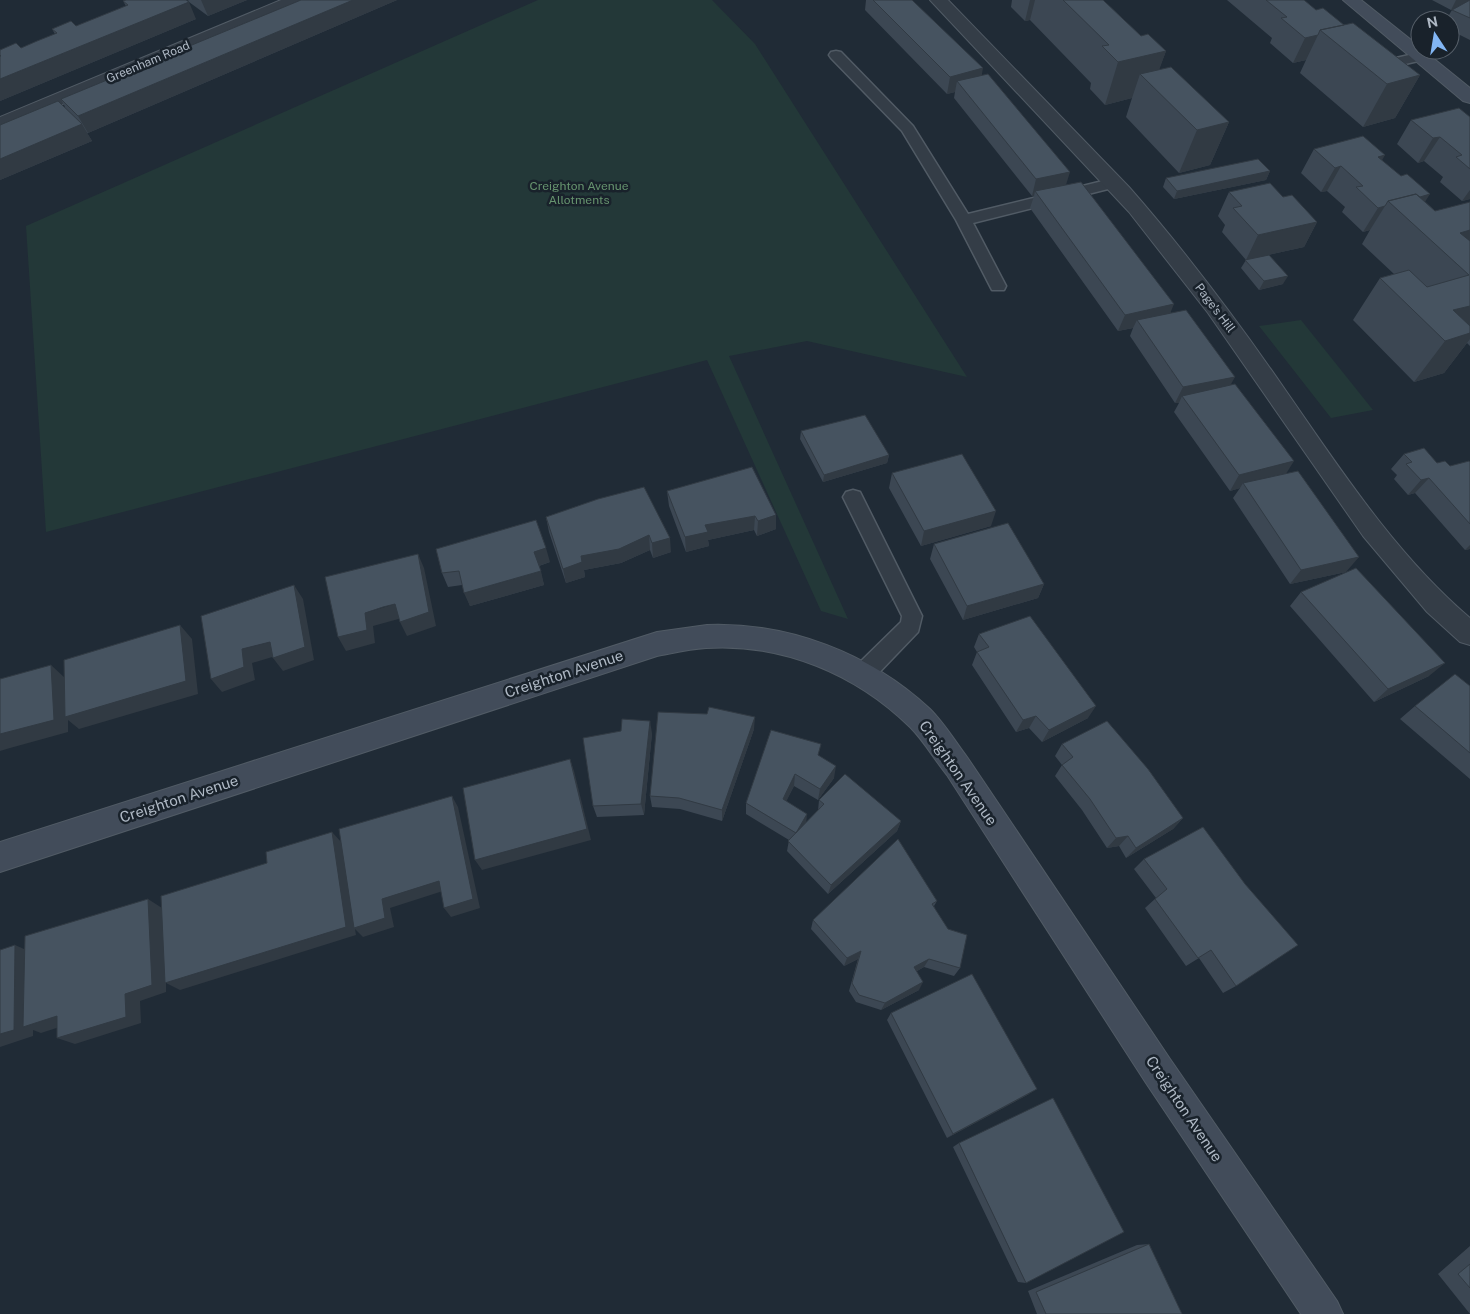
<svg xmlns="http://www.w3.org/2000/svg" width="1470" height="1314" font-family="'Public Sans',sans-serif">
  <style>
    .green { fill: #233838 }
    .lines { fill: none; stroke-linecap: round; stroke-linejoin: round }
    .lane-casing { stroke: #515b65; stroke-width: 3 }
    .street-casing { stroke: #515b65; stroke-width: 2 }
    .secondary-casing { stroke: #515b65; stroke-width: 2 }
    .lane { fill: #343d47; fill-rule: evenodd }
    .street { fill: #343d47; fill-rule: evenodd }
    .secondary { fill: #424c5a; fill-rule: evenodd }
    .wall { fill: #3c4753 }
    .shaded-wall { fill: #313a43 }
    .building { fill: #465360; stroke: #313a43 }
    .labels { text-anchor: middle; stroke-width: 5; stroke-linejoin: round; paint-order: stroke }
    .far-street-label { font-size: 12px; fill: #aeb8c4; stroke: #19222b }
    .far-park-label { font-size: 12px; fill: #66936e; stroke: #19222b }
    .street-label { font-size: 15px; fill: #aeb8c4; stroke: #19222b }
  </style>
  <rect width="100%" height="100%" fill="#202b36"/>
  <path class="green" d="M538,0H712L755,44L967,377L807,341L729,356L848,619L821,611L707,360L46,532L26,226Z
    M1301,320L1373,410L1331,418L1259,326Z"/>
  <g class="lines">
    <g class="lane-casing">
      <path id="lane" d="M836,51L841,52L913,126L968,214L1115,178L1123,183L1120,186L973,223L1006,286L1004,290H992L956,220L902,131L831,58L829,55L831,52Z
        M1422,52L1429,56L1427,59L1375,71L1368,67L1370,64Z
        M853,490L860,492L922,616L918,632L871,681L863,683L855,681L852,674L855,667L901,622L902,616L843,497L846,492Z"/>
    </g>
    <g class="street-casing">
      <path id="street" d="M281,0H304L302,4L0,130V117Z
        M930,0H948L1129,187C1186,252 1237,320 1286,391C1341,470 1396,555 1470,618V645L1460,642L1427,612L1363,536L1208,313L1129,212Z"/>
    </g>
    <g class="secondary-casing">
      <path id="secondary" d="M1343,0H1361L1420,47V50H1423L1470,88V103L1463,101Z
        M707,625C788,622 870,653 930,709C944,723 955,741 967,757L1170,1059L1337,1301L1343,1314H1301L1146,1083L947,775C934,759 924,741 910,727C856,674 782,643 706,648C689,649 673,653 657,656L0,872V842L657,632Z"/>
    </g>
    <use href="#lane" class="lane"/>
    <use href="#street" class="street"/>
    <use href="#secondary" class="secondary"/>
  </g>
  <path class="wall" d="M188,0H247L208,16L189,2Z
    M301,0H397L88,133H87L92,141L0,180V125L65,107L61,99Z
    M866,0H912L982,75L1066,185L1230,385L1346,572L1290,584L1233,498L1240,488L1230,491L1174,412L1179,403H1175L1130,336L1133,328L1118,331L1030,208L1034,196H1032L954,98L955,92L947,94L865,10Z
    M1012,0H1103L1141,36L1166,51L1159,69L1229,122L1210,165L1179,173L1126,117L1132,98L1105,105L1090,89L1091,83L1030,20L1025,21L1011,7Z
    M1227,0H1304L1316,10L1344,25L1420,75L1395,118L1363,127L1300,73L1306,60L1293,63L1270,43L1272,38Z
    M1432,0H1470L1451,10Z
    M1470,0V40L1450,30V20H1446L1452,10Z
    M123,1L196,19L0,101V50L21,48L55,34L52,29L76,26L126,6Z
    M1470,117V199L1462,201L1440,182L1443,177L1424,161L1418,163L1397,144L1411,120Z
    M1314,149L1382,160L1435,211L1470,202V346L1467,343L1444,373L1414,382L1353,320L1380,278L1394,274L1362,244L1370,230L1363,232L1342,212L1345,207L1327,191L1321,192L1301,173Z
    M1270,171L1266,180L1174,199L1163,187L1166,178Z
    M1229,192L1283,197L1317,222L1304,247L1259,257L1283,284L1259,290L1241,268L1246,260L1222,232L1225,225L1218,216Z
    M801,431L889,455L887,463L823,482L800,439Z
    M1404,454L1450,466L1470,462V549L1465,550L1415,493L1408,495L1394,479L1397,475L1391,469Z
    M752,467L776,529L757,536L754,530L708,540L709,546L686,552L669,506L667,491Z
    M892,473L991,526L921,546L889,488Z
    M598,499L671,552L653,558L650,550L621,563L584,570L585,577L566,583L549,532L546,517Z
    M934,544L1044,584L1038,598L963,620L930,559Z
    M436,549L550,562L539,566L544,585L470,606L462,585L448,587L442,573Z
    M1301,592L1429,676L1374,702L1290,606Z
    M979,634L1088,718L1042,742L1029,728L1016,732L972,665L977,652L974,647Z
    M1470,686V779L1400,719L1415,706Z
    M754,729L722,821L680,809L652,807L650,796Z
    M621,731L652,733L644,815L597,817L593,806Z
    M1062,744L1183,818L1173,829L1126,858L1119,846L1107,848L1082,810L1055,776L1062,765L1055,756Z
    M819,756L834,778L818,800L794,786L786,801L806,823L818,811L819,800L901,821L897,831L828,894L787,851L789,840L746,814V803Z
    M1203,827L1236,986L1223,993L1199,958L1186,966L1145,908L1156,898L1134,869L1144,859Z
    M937,901L934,906L960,968L954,976L924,967L917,971L919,990L881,1010L856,1002L849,991L858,959L844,966L811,929L813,920Z
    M891,1013L1029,1094L947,1138L887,1020Z
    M959,1143L1026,1283L1018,1282L953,1147Z
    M1149,1244L1182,1314H1037L1028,1291L1137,1245Z
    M1470,1246V1314L1438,1274Z"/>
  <path class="shaded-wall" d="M201,0H247L208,16Z
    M353,0H397L88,133L78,116Z
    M1030,0H1035L1030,20L1025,21Z
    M1456,0H1470L1451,10Z
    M189,2L196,19L0,101V79Z
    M1318,35L1306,60L1293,63L1305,38Z
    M1166,51L1153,87L1140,74L1132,98L1105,105L1118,62Z
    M983,68L980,85L957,81L955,92L947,94L950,77Z
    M1420,75L1395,118L1363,127L1387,84Z
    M1229,122L1210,165L1179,173L1197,130Z
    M82,124L92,141L0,180V159Z
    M1440,137L1424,161L1418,163L1433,138Z
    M1385,155L1371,180L1378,157Z
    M1341,166L1327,191L1321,192L1335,168Z
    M1270,171L1266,180L1174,199L1177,191Z
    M1070,172L1065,188L1035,191L1034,196H1032L1036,179Z
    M1470,190V199L1462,201Z
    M1430,194L1414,219L1391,204Z
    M1385,206L1370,230L1363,232L1378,208Z
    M1317,222L1304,247L1246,260L1258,235Z
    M1470,230V264L1460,233Z
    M1288,276L1283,284L1259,290L1264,281Z
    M1174,304L1167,321L1137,320L1133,328L1118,331L1125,315Z
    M1470,306V339L1444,373L1414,382L1445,341L1453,310Z
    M1235,377L1226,393L1182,396L1179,403H1175L1183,387Z
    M889,455L887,463L823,482L824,475Z
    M1294,461L1284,477L1243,483L1240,488L1230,491L1239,475Z
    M1429,478L1415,493L1408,495L1421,480Z
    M996,511L991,526L921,546L924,531Z
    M776,515V529L757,536L758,521Z
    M755,516L754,530L708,540L709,546L686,552L685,537L705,525Z
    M649,535L650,550L621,563L584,570L585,577L566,583L563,569L581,556Z
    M670,538L671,552L653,558L652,543Z
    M1470,545V549L1465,550Z
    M546,548L550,562L538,566L534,552Z
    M418,554L424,568L436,626L407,636L400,622Z
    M1359,557L1346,572L1290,584L1301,570Z
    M541,571L544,585L470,606L464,593Z
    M1044,584L1038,598L963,620L967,606Z
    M294,585L303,599L314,660L283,671L273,658Z
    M395,604L402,618L373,626L375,643L346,651L338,637L365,613Z
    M180,625L192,639L198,694L79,729L68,720V732L10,748L0,751V734L51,665L65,678Z
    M270,642L279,655L252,663L255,680L222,692L211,679L242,649Z
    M1445,663L1429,676L1374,702L1388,689Z
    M1096,706L1088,718L1042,742L1049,730Z
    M1036,716L1029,728L1016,732L1023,720Z
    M755,717L754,729L722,821V810Z
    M650,721L652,733L644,815L641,804Z
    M570,759L574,771L591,840L482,870L475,860Z
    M836,766L834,778L818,800L820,789Z
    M795,774L794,786L782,810L783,799Z
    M452,796L458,807L480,908L451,917L444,908Z
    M807,814L806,825L794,843L796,833Z
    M1183,818L1173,829L1126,858L1136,848Z
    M901,821L897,831L828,894L831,885Z
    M332,832L342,843L382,899L439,881L446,890L390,908L394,927L363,937L355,929L356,935L180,990L166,983V992L140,1001L141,1023L75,1044L57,1038L148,899L162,908L166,983Z
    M1128,836L1119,846L1107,848L1116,838Z
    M15,945L33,953L57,1016L75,1022L41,1033L33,1030V1036L0,1047V1034Z
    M861,951L858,959L844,966L847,958Z
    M929,959L924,967L910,975L914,967Z
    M923,982L919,990L881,1010L885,1003Z
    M1037,1089L1029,1094L947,1138L953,1134Z"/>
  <path class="building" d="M126,0H186L189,2L0,79V56H1L0,55V50L16,43L21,48L37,41L57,33L52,29L71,21L76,26L128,5L123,1Z
    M301,0H353L78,116L61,99Z
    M873,0H912L983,68L950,77Z
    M1063,0H1103L1141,36L1148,34L1166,51L1118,62L1102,46L1109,45Z
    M1266,0H1304L1316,10L1323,8L1344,25L1320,30L1318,35L1305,38L1281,18L1287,17Z
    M1470,0V18L1452,10Z
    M1353,23L1420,75L1387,84L1320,30Z
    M1171,67L1229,122L1197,130L1140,74Z
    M988,74L1070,172L1036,179L957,81Z
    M58,101L82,124L0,159V125Z
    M1459,108L1470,117V169L1456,157L1462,155L1440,137L1433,138L1411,120Z
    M1363,136L1385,155L1378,157L1401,176L1407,174L1430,194L1420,197L1416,194L1388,201L1385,206L1378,208L1356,187L1363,186L1341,166L1335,168L1314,149Z
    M1258,159L1270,171L1177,191L1166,178Z
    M1081,182L1174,304L1125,315L1035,191Z
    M1270,183L1283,197L1292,195L1317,222L1258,235L1233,208L1242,206L1229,192Z
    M1416,194L1435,211L1470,202V230L1460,233L1470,241V306L1453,310L1470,326V333L1445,341L1380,278L1409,270L1427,287L1469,275L1388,201Z
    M1269,255L1288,276L1264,281L1245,260Z
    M1186,310L1235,377L1183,387L1137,320Z
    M1235,384L1294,461L1239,475L1182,396Z
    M865,415L889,455L824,475L801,431Z
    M1424,448L1437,463L1445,461L1450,466L1469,461L1470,462V524L1429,478L1421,480L1406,464L1412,462L1404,454Z
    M962,454L996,511L924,531L892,473Z
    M752,467L776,515L758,521L755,516L705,525L708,532L685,537L667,491Z
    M1298,471L1359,557L1301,570L1243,483Z
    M644,487L670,538L652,543L649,535L619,549L581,556L582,562L563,569L546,517L598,499Z
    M536,520L546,548L534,552L541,571L464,593L459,571L442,573L436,549Z
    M1008,523L1044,584L967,606L934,544Z
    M418,554L429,612L400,622L395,604L383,607L365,613L367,630L338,637L325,577Z
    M1356,568L1445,663L1388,689L1301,592Z
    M294,585L305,647L273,658L270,642L242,649L244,667L211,679L201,616Z
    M1030,616L1096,706L1049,730L1036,716L1023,720L977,652L989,647L979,634Z
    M180,625L186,681L65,717L64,660Z
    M51,665L54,720L0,734V679Z
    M1455,674L1470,686V753L1415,706Z
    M709,707L755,717L722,810L679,798L650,796L658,712L707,714Z
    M622,719L650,721L641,804L593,806L583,738L621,731Z
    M1107,721L1148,769L1183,818L1136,848L1128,836L1116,838L1090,799L1062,765L1073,757L1062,744Z
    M771,730L821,744L818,755L836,766L820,789L795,774L783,799L807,814L796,833L746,803Z
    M570,759L587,829L475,860L463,788Z
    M845,774L901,821L831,885L788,841L824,804L819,800Z
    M452,796L473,899L444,908L439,881L382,899L385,918L354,928L339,829Z
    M1203,827L1245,884L1298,945L1236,986L1211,950L1198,958L1155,899L1167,889L1144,859Z
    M332,832L346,927L165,983L161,896L267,863L266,852Z
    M898,839L937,901L932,904L948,929L967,935L960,968L929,959L914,967L923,982L885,1003L859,995L852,983L861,951L847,958L813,920Z
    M148,899L152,985L125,994L126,1017L57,1038V1016L23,1027L25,936Z
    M15,945L14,1030L0,1034V950Z
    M972,974L1037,1089L953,1134L891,1013Z
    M1053,1098L1124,1232L1026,1283L959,1143Z
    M1149,1244L1182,1314H1046L1036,1292Z
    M1470,1264V1288L1458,1274Z"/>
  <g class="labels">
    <g class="far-street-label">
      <text transform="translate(148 62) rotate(-23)" y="4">Greenham Road</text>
      <text transform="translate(1215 308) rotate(53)" y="4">Page's Hill</text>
    </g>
    <g class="far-park-label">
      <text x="579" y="190">Creighton Avenue<tspan x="579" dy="14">Allotments</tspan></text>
    </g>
    <g class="street-label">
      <text transform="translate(564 674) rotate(-18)" y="5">Creighton Avenue</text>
      <text transform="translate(958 773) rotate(55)" y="5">Creighton Avenue</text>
      <text transform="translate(179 799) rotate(-18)" y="5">Creighton Avenue</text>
      <text transform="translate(1184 1109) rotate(56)" y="5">Creighton Avenue</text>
    </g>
  </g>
  <g transform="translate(1435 35) rotate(348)"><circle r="24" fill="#19222b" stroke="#555e68"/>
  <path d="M0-4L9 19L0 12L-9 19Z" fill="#82b6f4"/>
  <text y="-8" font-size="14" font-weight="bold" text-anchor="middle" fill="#aeb8c4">N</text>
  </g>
</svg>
